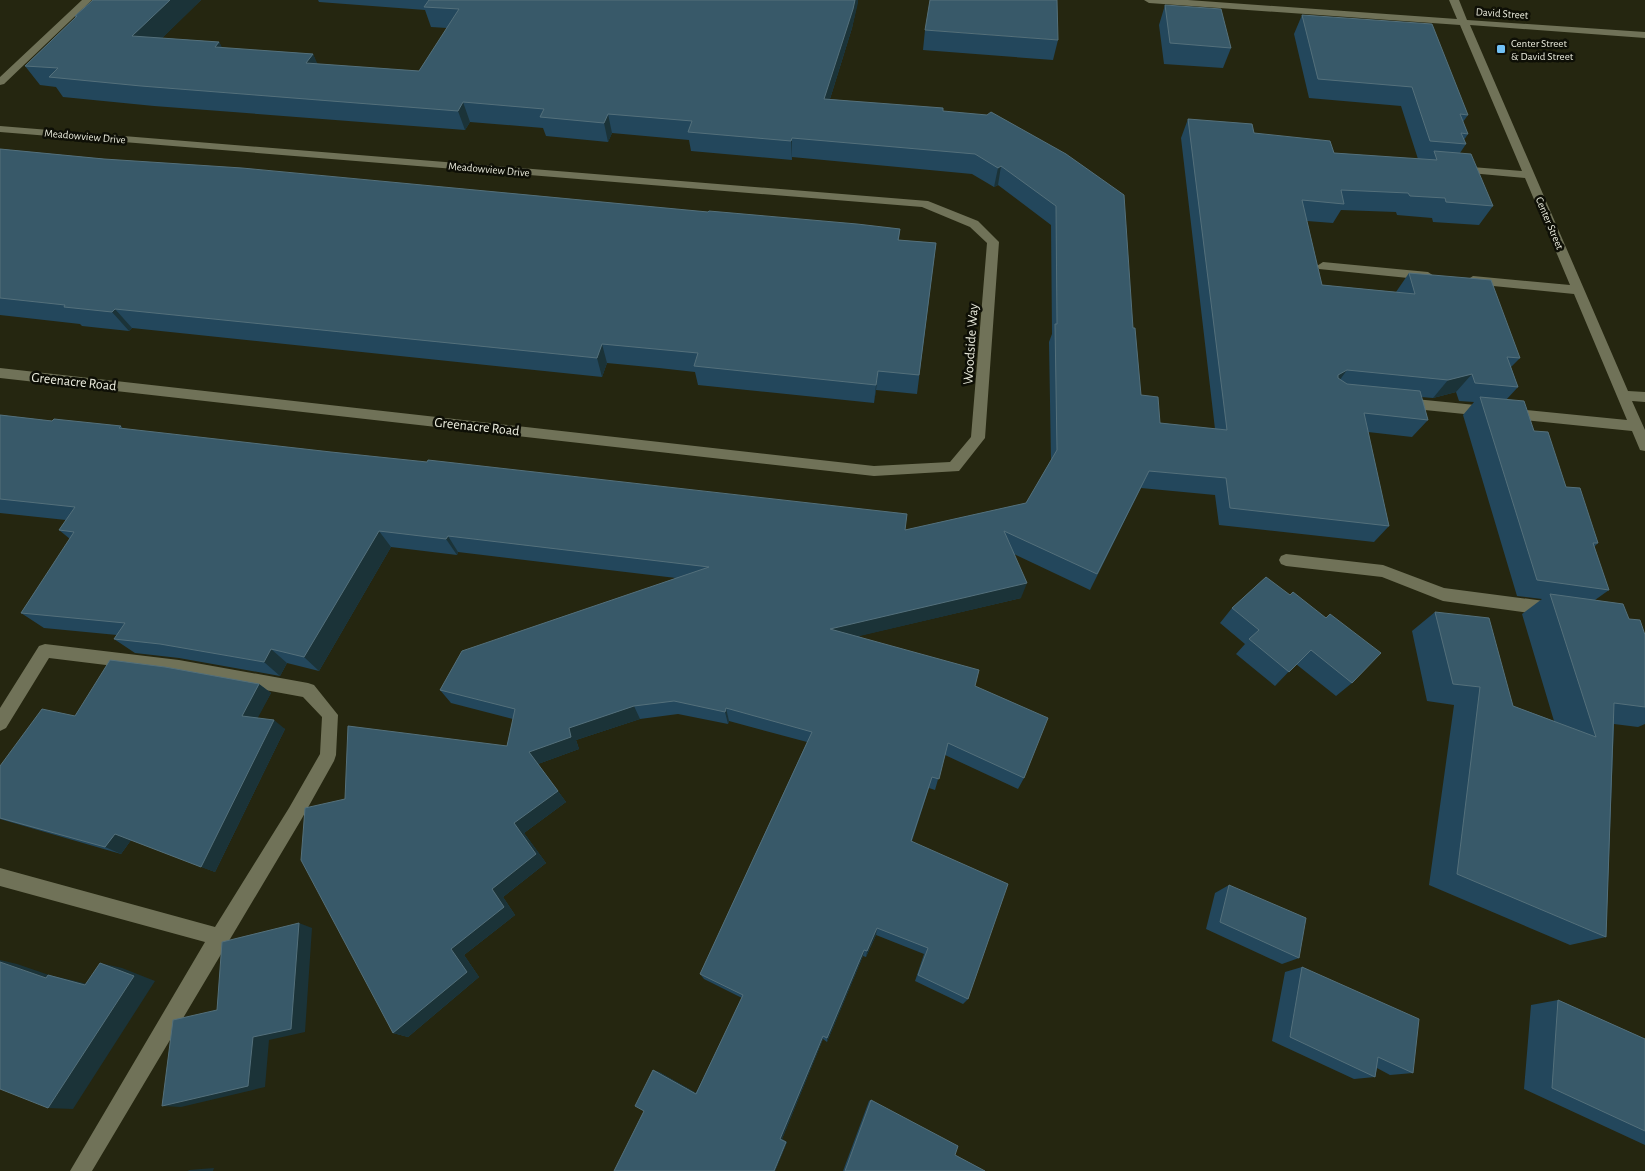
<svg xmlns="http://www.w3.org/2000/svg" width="1645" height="1171" font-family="'Alegreya Sans',sans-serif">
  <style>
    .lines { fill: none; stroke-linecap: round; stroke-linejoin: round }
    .minor { fill: #707258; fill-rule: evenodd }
    .wall { fill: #23475c }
    .shaded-wall { fill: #1b3338 }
    .building { fill: #385969; stroke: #54707b }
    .poi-dot { fill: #71c1f5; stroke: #0e0f06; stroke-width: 2 }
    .labels { text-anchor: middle; stroke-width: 5; stroke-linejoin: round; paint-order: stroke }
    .far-street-label { font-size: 11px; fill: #e9eadc; stroke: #0e0f06 }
    .far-poi-label { font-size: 11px; fill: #e9eadc; stroke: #0e0f06; text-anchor: start }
    .street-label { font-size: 14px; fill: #e9eadc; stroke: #0e0f06 }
  </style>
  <rect width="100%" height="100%" fill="#252610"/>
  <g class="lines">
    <path class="minor" d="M82,0H92L4,84L0,85V77Z
      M1144,0H1188L1457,19L1449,0H1459L1467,20L1645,32V38L1470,25L1628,391L1645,392V402L1632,401L1645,430V451L1640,450L1632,431L1405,408L1398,403L1405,398L1627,420L1574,294L1473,284L1467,280L1473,276L1570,285L1525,178L1459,172L1454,169L1459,166L1522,171L1460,25L1149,3Z
      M0,126L928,201L978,221L999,242L985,438L959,471L874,476L0,378V368L874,466L950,462L971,437L987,243L970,227L922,207L0,132Z
      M1323,262L1428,272L1434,276L1428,280L1319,269L1317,266Z
      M1286,554L1383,565L1444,588L1552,602L1557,604L1560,609L1557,614L1552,616L1443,601L1382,577L1286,566L1281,564L1279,560L1281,556Z
      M45,644L179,660L308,683L314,685L338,715L336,755L334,761L301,820L92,1171H70L205,942L0,886V868L215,927L289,808L320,754L322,717L303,697L179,674L49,658L6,728L0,731V708L39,646Z"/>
  </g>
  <path class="wall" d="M93,0H201L162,38L219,42L222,48L313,54L317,64L419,71L447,28L431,27L425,10L319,2L318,0H858L852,28L830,99L943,111L1066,154L1133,328L1141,395L1160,423L1215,429L1181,138L1188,119L1254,133L1334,153L1418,159L1401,106L1309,98L1294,34L1302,15L1468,115L1463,122L1468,134L1464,140L1466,144L1460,153L1493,206L1479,225L1433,222L1432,218L1397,215L1396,212L1341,210L1333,223L1307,221L1322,285L1396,292L1409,273L1520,358L1511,367L1518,387L1506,400L1534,431L1598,543L1594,547L1609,590L1595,600L1629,619L1645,635V724L1638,727L1614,724L1606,937L1570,945L1429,885L1454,705L1427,701L1412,631L1435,612L1513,706L1554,721L1522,614L1542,599L1517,596L1463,415L1474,402L1459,401L1456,392L1433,398L1421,397L1428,420L1412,437L1368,432L1389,526L1374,542L1219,525L1215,495L1141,488L1090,590L1014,554L1021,598L858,636L975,686L1024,778L1018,789L945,755L935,790L929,788L912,841L968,999L963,1004L915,981L924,954L876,935L866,957L863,956L827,1042L823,1039L782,1139L787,1142L775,1171H614L644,1111L653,1070L659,1072L696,1093L742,998L704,979L700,974L807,742L729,721L728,724L678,714L640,719L576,740L579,749L538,764L566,802L524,833L546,863L503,897L515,915L464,955L479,977L408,1037L393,1033L345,799L507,746L513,719L451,703L440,690L676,578L458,552L457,555L391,547L319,671L287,663L280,676L179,658L135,653L114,639L117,635L44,628L21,613L70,539L59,530L66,520L0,513V415L52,421L121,426L123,429L905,530L1026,503L1051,460L1049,342L1052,334L1051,225L998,185L994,187L972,174L792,157V160L691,151L689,140L612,133L608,142L546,136L543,128L470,122L465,130L154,106L63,97L56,87L40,85L25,66L76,17L75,16Z
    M1165,5L1231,48L1223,68L1164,64L1159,25Z
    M925,30L1058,40L1053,60L923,50Z
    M0,149L104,159L900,229L899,240L936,243L917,394L876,390L874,403L698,385L695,372L659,368L607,363L602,377L132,328L129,331L82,326L80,324L0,315Z
    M1266,577L1352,683L1336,696L1296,664L1275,686L1236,654L1245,644L1220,623L1232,608Z
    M259,684L271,693L257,718L285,729L215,872L131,840L121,854L0,819V766L75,716Z
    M1229,885L1299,958L1282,964L1206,929L1215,893Z
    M1302,967L1413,1073L1390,1075L1377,1068L1375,1077L1354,1079L1272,1041L1285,972Z
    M1558,1000L1645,1039V1145L1524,1089L1531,1005Z
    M871,1100L955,1155L985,1171H843L869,1101Z"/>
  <path class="shaded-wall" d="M170,0H201L144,56L132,36Z
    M855,0H858V3L852,28L824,118V99Z
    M219,42L230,62L215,47Z
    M313,54L322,74L306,63Z
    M463,102L470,122L465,130L458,111Z
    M608,114L612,133L608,142L604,123Z
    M792,138V160L791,141Z
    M1001,166L998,185L994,187L998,168Z
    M115,309L132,328L129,331L112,312Z
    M602,344L607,363L602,377L597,358Z
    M1347,370L1334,388L1338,375Z
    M878,371L876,390L874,403L876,385Z
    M1472,374L1456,392L1433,398L1448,380Z
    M379,531L391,547L319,671L304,657Z
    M448,536L458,552L457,555L446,539Z
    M1027,583L1021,598L830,643V629Z
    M271,649L287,663L280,676L264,662Z
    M259,684L271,693L254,725L242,716Z
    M634,706L640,719L576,740L579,749L538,764L566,802L524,833L546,863L503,897L515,915L464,955L479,977L408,1037L393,1033L492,889L514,823L529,752L569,728Z
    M726,708L729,721L728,724L725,712Z
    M274,720L285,729L215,872L201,867Z
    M115,834L131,840L121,854L105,847Z
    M299,923L312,928L305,1032L269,1040L265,1087L181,1107L162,1106L253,1037Z
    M877,928L876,935L866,957L867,951Z
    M864,950L863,956L827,1042V1038Z
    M0,960L17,964L49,975L71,980L107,989L46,978L0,962Z
    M100,963L122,968L155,981L73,1109L48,1108Z
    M823,1036V1039L782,1139L787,1142L775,1171H774L780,1139Z
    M653,1070L659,1072L700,1095L696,1094Z
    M214,1168L213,1171H188L189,1170Z"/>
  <path class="building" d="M93,0H170L132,36L219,42L215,47L313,54L306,63L419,71L459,9L424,7L429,0H855L853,9L824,99L943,108V111L987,115L991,112L1066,154L1124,195L1133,328H1135L1141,395L1158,397L1160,423L1227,430L1188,119L1252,124L1254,133L1330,141L1334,153L1437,160L1434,151L1471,154L1493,206L1446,202L1445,198L1410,196L1408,193L1341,190L1344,204L1302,200L1322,285L1415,294L1409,273L1491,280L1520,358L1507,357L1518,387L1475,383L1472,374L1448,380L1347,370L1338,375V378L1347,384L1420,391L1428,420L1364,413L1389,526L1230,508L1226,478L1149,471L1097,574L1004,531L1027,583L830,629L979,670L975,686L1048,718L1024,778L948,743L939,779L932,777L911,841L1008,884L968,999L918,975L928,948L877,928L867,951L864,950L827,1038L823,1036L780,1139L786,1142L774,1171H614L644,1111L635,1106L653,1070L696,1094L743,995L700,974L812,732L726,708L725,712L674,701L634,706L569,728L571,737L529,752L558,791L514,823L536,854L492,889L504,907L451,949L467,972L393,1033L301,860L305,808L345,799L348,726L507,746L515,709L440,690L462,651L709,567L448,536L446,539L379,531L304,657L271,649L264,662L160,644L114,639L125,623L21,613L74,532L59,530L75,507L0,499V415L52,421L54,419L121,426L119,428L331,452L427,462L428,460L907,514L905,530L1026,503L1057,450L1055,324H1057L1056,206L1001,166L998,168L975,154L792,138L791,141L688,132L692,121L608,114L604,123L540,117L544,109L463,102L458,111L141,86L49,77L58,68L25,66L77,16H75Z
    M930,0H1057L1058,40L925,30Z
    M1165,5L1221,9L1231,48L1170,43Z
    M1302,15L1432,24L1468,115L1460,114L1468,134L1461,133L1466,144L1430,141L1412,87L1318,79Z
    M0,149L104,159L242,168L708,212L709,211L857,224L900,229L898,240L936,243L919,375L878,371L876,385L694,366L698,353L655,349L602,344L597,358L115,309L112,312L64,307L65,305L0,298Z
    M1480,397L1524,401L1534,431L1548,432L1566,487L1580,488L1598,543H1593L1609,590L1537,580Z
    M1266,577L1290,595L1293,592L1326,618L1330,614L1381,653L1352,683L1311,650L1289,672L1249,639L1259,630L1232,608Z
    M1550,594L1623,604L1629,619L1640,620L1645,635V707L1614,703L1606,937L1457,874L1480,687L1453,684L1435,612L1489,618L1513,706L1596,737Z
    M110,660L165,667L259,684L242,716L274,720L201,867L115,834L105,847L0,818V766L42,709L75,716Z
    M1229,885L1306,918L1299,958L1220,922Z
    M299,923L291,1029L253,1037L248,1086L162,1106L173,1020L217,1010L222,942Z
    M0,962L46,978L48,975L85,985L100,963L134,976L48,1108L0,1089Z
    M1302,967L1419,1019L1413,1073L1378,1057L1375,1077L1290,1037Z
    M1558,1000L1645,1039V1131L1552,1088Z
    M871,1100L958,1146L955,1155L985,1171H845Z"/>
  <rect class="poi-dot" x="1496" y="44" width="10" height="10" rx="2.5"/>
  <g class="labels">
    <g class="far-street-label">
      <text transform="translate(1502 13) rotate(4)" y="4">David Street</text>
      <text transform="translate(85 136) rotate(5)" y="4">Meadowview Drive</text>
      <text transform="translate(489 169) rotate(5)" y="4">Meadowview Drive</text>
      <text transform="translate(1550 223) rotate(67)" y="4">Center Street</text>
    </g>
    <g class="far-poi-label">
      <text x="1511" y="47">Center Street<tspan x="1511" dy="13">&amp; David Street</tspan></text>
    </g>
    <g class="street-label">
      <text transform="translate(970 344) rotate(-86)" y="5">Woodside Way</text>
      <text transform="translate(74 381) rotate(6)" y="5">Greenacre Road</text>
      <text transform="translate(477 426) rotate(6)" y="5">Greenacre Road</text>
    </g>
  </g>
</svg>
